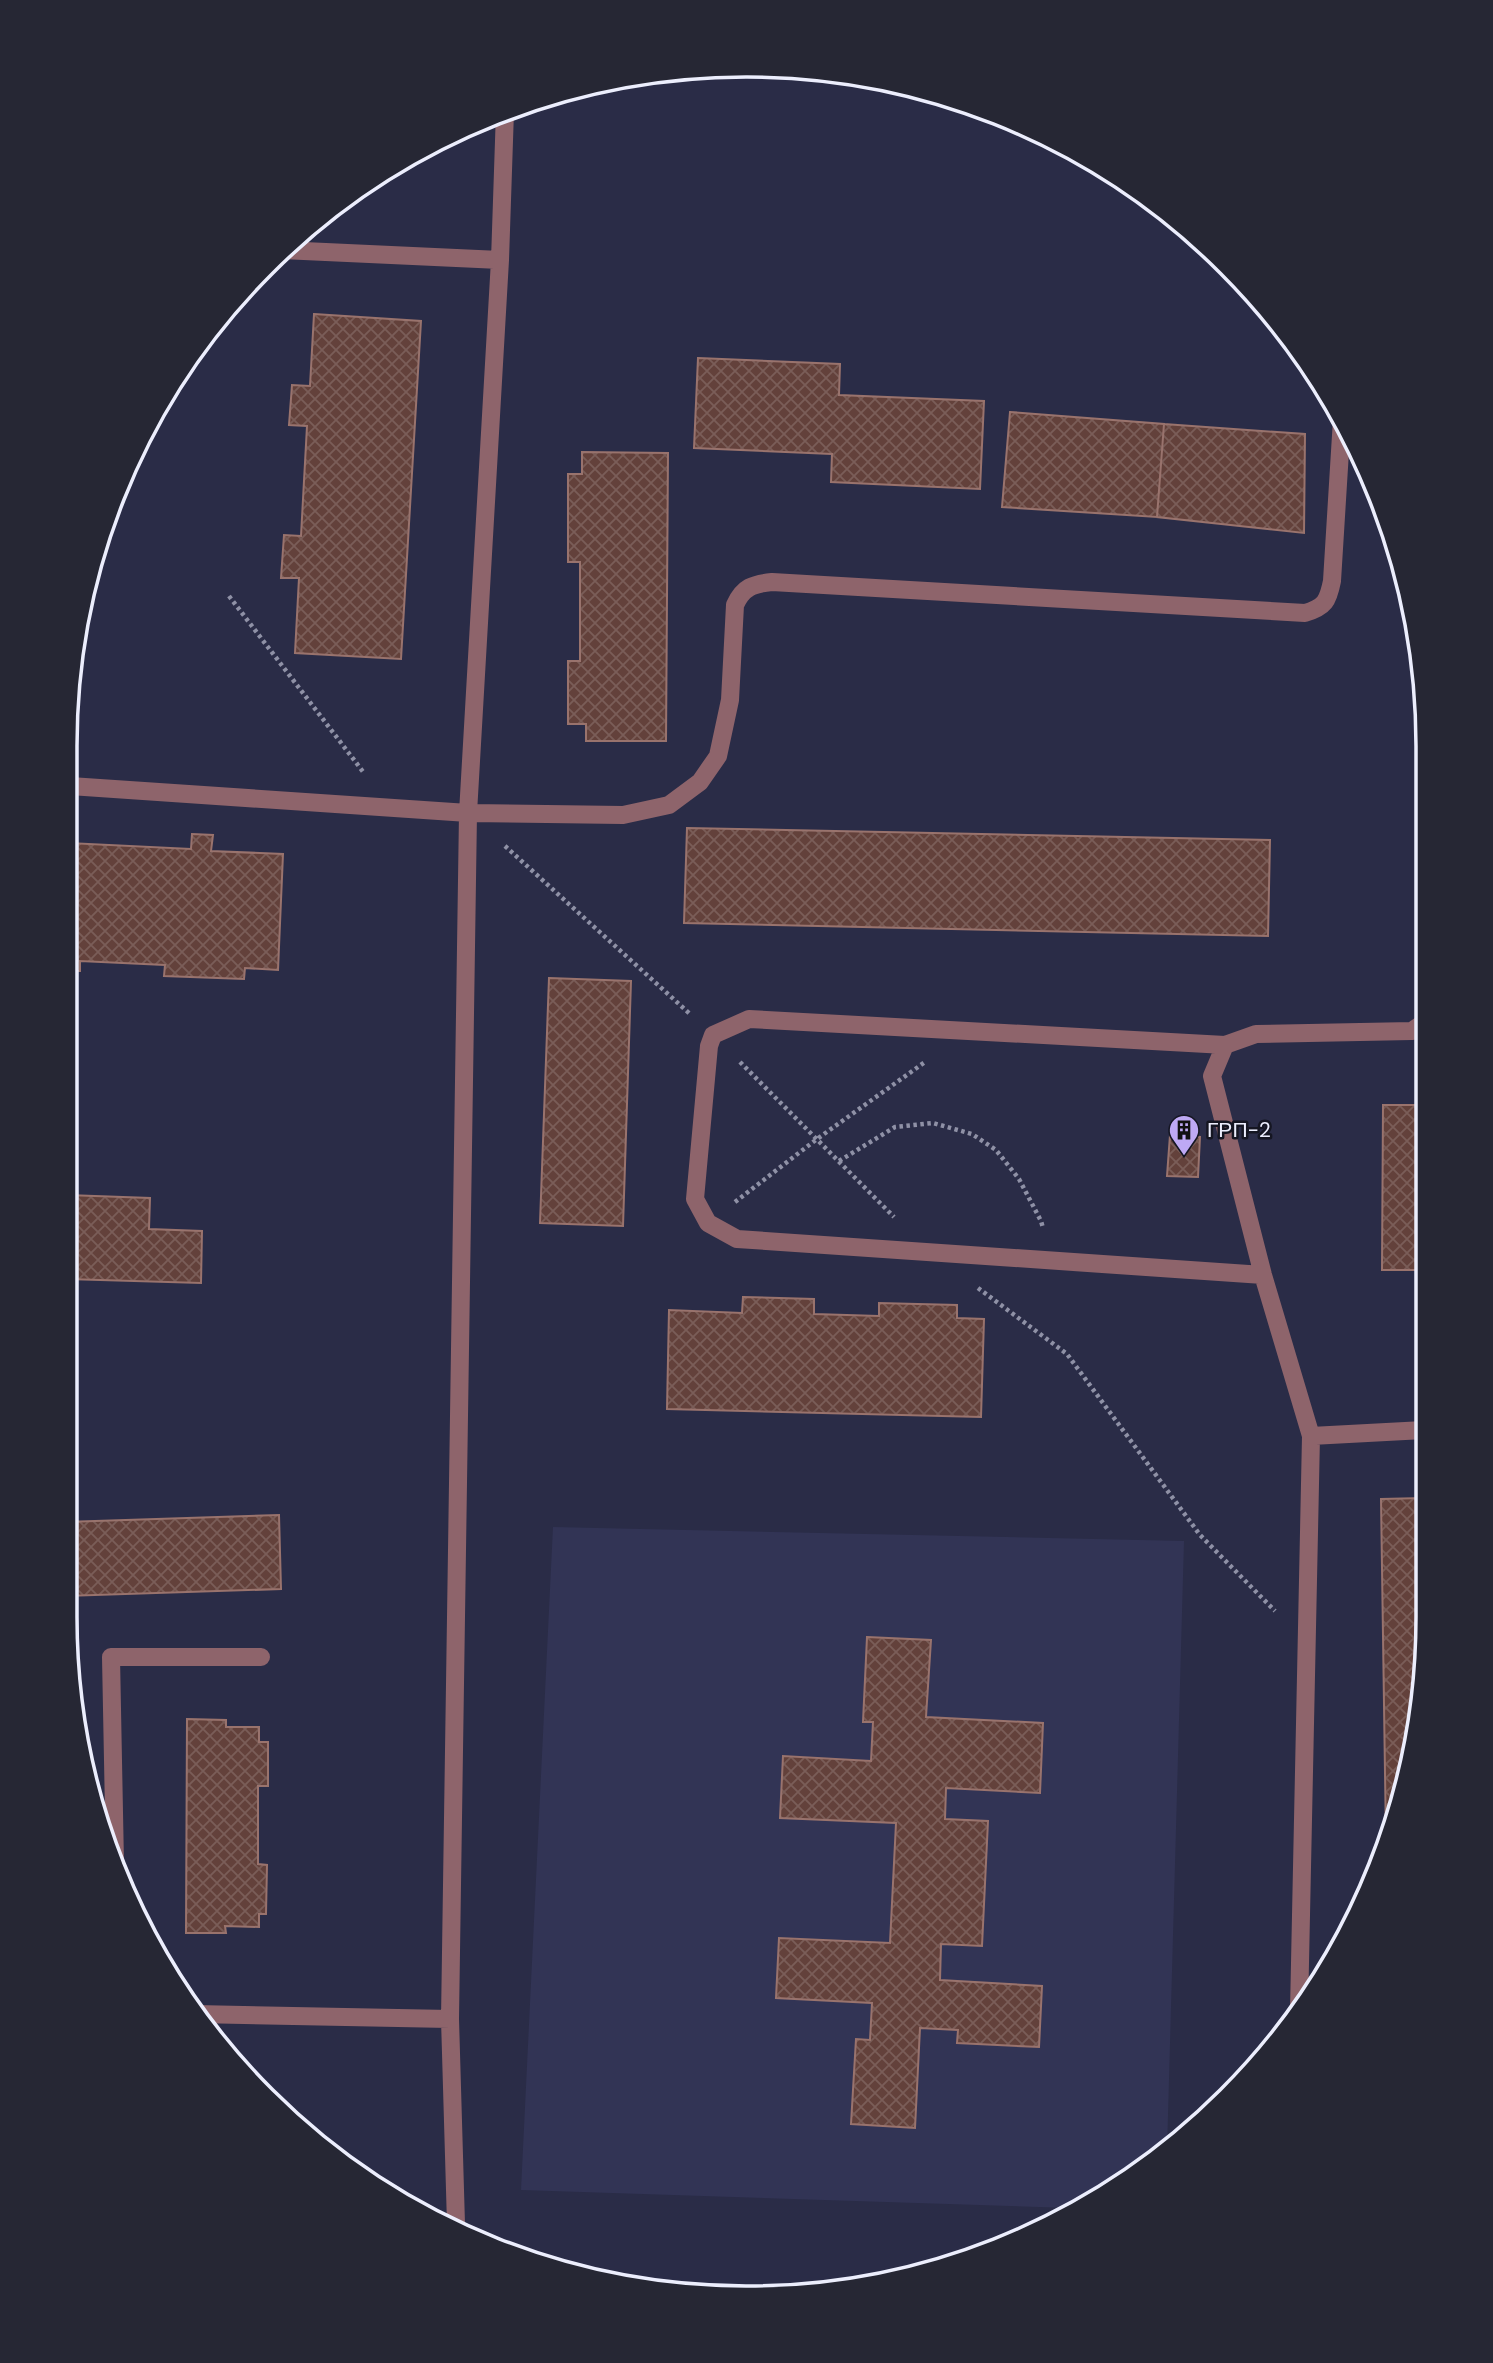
<svg xmlns="http://www.w3.org/2000/svg" width="1493" height="2363" font-family="'DM Sans',sans-serif">
  <style>
    .built { fill: #323455 }
    .building { fill: url(#building-cross-hatch); stroke: #99736d; stroke-width: 2 }
    .lines { fill: none; stroke-linecap: round; stroke-linejoin: round }
    .path { stroke: #8f91a6; stroke-width: 4.5; stroke-dasharray: 3.5 3.5; stroke-linecap: butt }
    .service { stroke: #8e646b; stroke-width: 18 }
    .labels { text-anchor: middle; stroke-width: 5; stroke-linejoin: round; paint-order: stroke }
    .poi-label { font-size: 21px; fill: #eceefd; stroke: #151622; text-anchor: start }
    .rim { fill: none; stroke: #eceefd; stroke-width: 3.5 }
  </style>
  <defs>
    <pattern id="building-cross-hatch" width="8" height="8" patternUnits="userSpaceOnUse" patternTransform="scale(1.75)"><rect width="8" height="8" fill="#63413b"/><path d="M0 0l8 8M0 8l8-8" fill="none" stroke="#7a5d58"/></pattern>
  </defs>
  <rect width="100%" height="100%" fill="#2a2c47"/>
  <path class="built" d="M553,1527L1184,1541L1167,2151L1125,2184L1070,2208L521,2190Z"/>
  <path class="building" d="M314,314L421,321L401,659L295,653L299,578H281L284,535L301,536L307,426L289,425L292,385L310,386Z
    M698,358L840,364L839,395L984,401L980,489L831,482L832,454L694,448Z
    M1010,412L1164,424L1157,517L1002,507Z
    M1164,424L1305,434L1304,533L1157,517Z
    M582,452L668,453L666,741H586V724H568V661H580V562H568V474H582Z
    M687,828L1270,840L1268,936L684,923Z
    M192,834L213,835L211,851L283,854L278,970L245,968L244,979L164,976L165,965L80,961V971H69V843L191,849Z
    M549,978L631,981L623,1226L540,1223Z
    M1383,1105H1425L1424,1270H1382Z
    M1170,1135L1200,1137L1198,1177L1167,1176Z
    M67,1195L150,1198L149,1229L202,1231L201,1283L67,1279Z
    M743,1297L814,1299V1314L879,1316V1303L957,1305V1318L984,1319L981,1417L667,1409L669,1310L742,1313Z
    M1423,1498L1422,1705L1386,1841L1381,1499Z
    M279,1515L281,1589L65,1596V1522Z
    M867,1637L931,1640L926,1717L1043,1723L1040,1793L946,1788L945,1819L988,1821L982,1946L941,1944L940,1980L1042,1986L1039,2047L957,2043L958,2030L920,2028L915,2128L851,2124L856,2039L870,2040L872,2003L776,1998L779,1938L890,1943L896,1823L780,1818L783,1756L871,1761L873,1722H863Z
    M187,1719L226,1720V1727H259V1742H268V1786H258V1864L267,1865L266,1914H259V1927L225,1926L226,1933H186Z"/>
  <g class="lines">
    <path class="path" d="M229,596L364,773
      M505,846L690,1014
      M740,1062L894,1217
      M839,1161L895,1127L933,1123L972,1134L996,1150L1019,1179L1041,1221L1043,1228
      M735,1202L817,1139L925,1062
      M978,1288L1067,1354L1200,1535L1275,1611"/>
    <path class="service" d="M282,250L500,260
      M70,786L468,813L623,815L669,805L700,782L718,756L730,700L735,605C743,587 753,584 772,582L1305,613C1325,607 1328,601 1332,581L1342,419
      M1225,1045L749,1019L713,1035L709,1046L695,1199L708,1223L737,1239L1263,1275
      M1311,1436L1424,1430
      M115,1864L111,1657H261
      M1299,2011L1311,1436L1263,1275L1212,1076L1225,1045L1256,1034L1412,1031L1425,1022
      M195,2014L450,2019
      M456,2224L450,2019L468,813L500,260L505,111"/>
  </g>
  <defs>
    <g id="building-pin" transform="scale(1.575)"><path d="M0 17L-7.5 6A9.5 9.5 0 1 1 7.5 6Z" fill="#bea9f4" stroke="#151622"/><path d="M-4-6H4V6H1V3H-1V6H-4ZM-2.5-4.3h1.7v1.8h-1.7ZM.8-4.3h1.7v1.8H.8ZM-2.5-1h1.7V.8h-1.7ZM.8-1h1.7V.8H.8Z" fill="#111"/></g>
  </defs>
  <g fill-rule="evenodd">
    <use href="#building-pin" x="1184" y="1130"/>
  </g>
  <g class="labels">
    <g class="poi-label">
      <text x="1207" y="1137">ГРП-2</text>
    </g>
  </g>
  <path d="M0 0H1493V2363H0ZM746 77H747A669 669 0 0 1 1416 746V1617A669 669 0 0 1 747 2286H746A669 669 0 0 1 77 1617V746A669 669 0 0 1 746 77Z" fill="#262734" fill-rule="evenodd"/>
  <path class="rim" d="M746 77H747A669 669 0 0 1 1416 746V1617A669 669 0 0 1 747 2286H746A669 669 0 0 1 77 1617V746A669 669 0 0 1 746 77Z"/>
</svg>
